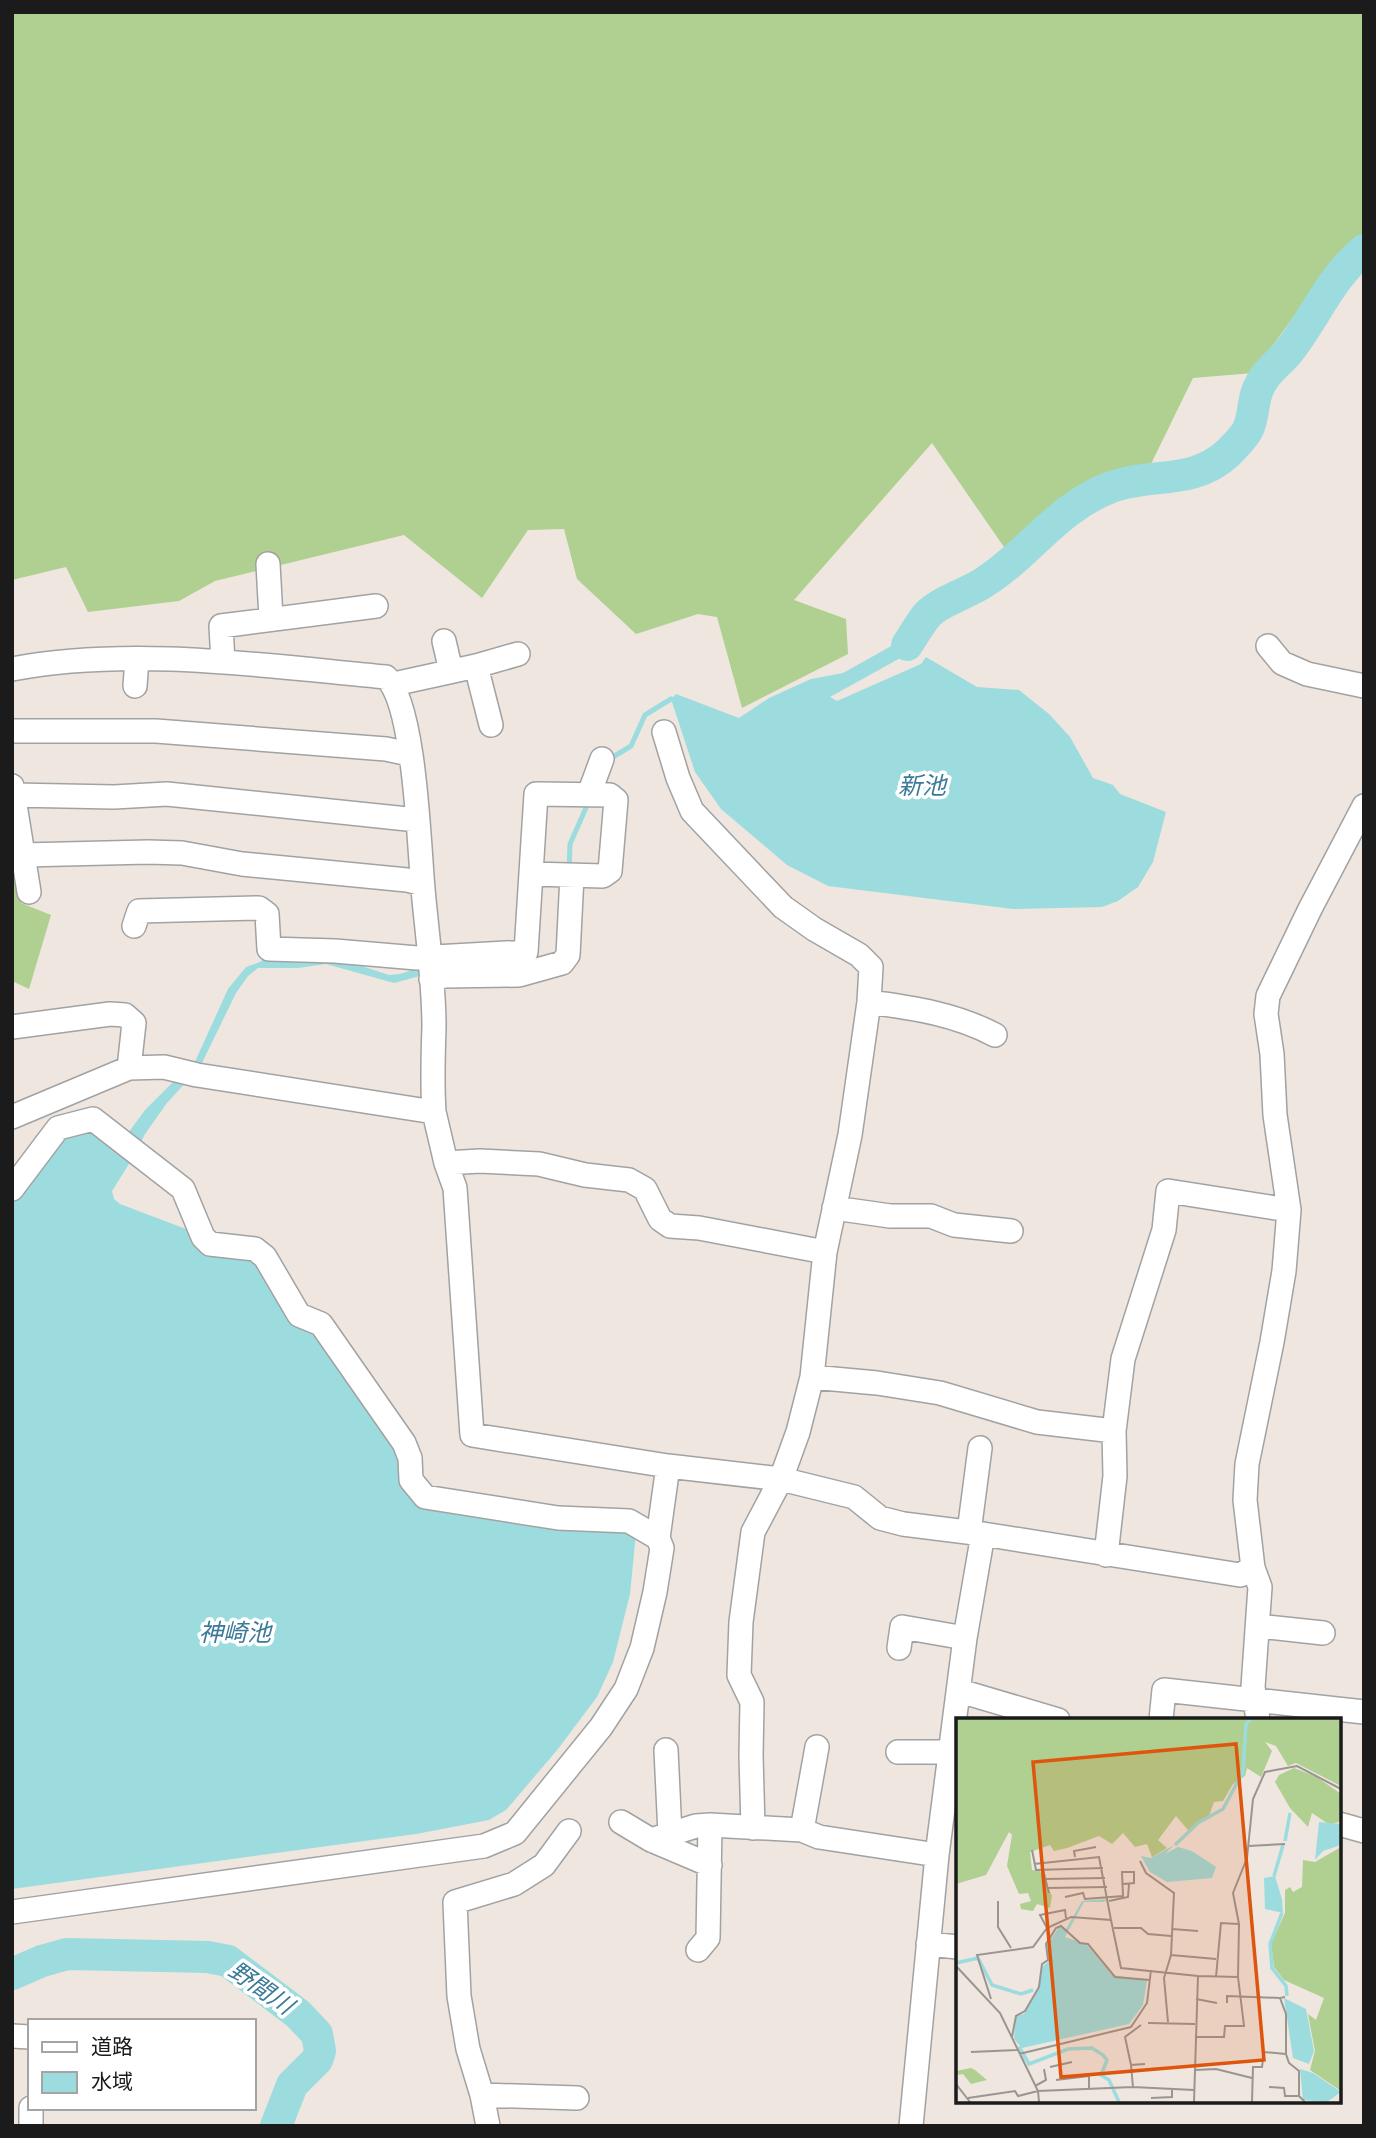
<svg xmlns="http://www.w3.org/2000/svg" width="1376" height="2138" font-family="Cabin,'Noto Sans JP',sans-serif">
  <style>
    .forest { fill: #afd090 }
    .water { fill: #9cdcdf }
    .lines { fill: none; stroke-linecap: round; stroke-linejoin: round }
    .stream { stroke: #9cdcdf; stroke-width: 5 }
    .river { stroke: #9cdcdf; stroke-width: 32 }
    .minor-casing { stroke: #a2a2a2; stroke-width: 26 }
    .minor { stroke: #fff; stroke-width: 23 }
    .labels { text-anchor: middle; stroke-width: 7; stroke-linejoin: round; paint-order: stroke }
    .water-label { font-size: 24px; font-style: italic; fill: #3a7a98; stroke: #fff }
    .inset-river { fill: none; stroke: #9cdcdf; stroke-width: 3.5 }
    .inset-road { fill: none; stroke: #9a9591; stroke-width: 2 }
    .view { fill: #de560d; fill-opacity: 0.15; stroke: #de560d; stroke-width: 3.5 }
    .inset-edge { fill: none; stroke: #1b1b1b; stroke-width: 3.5 }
  </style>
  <rect width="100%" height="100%" fill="#eee6df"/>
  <path class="forest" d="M12,12H1364V238L1330,266L1253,373L1193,378L1149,468L1104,477L1004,547L932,443L794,600L846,619L848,654L742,708L717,617L698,614L636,634L577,579L564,529L528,530L482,598L404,535L215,581L179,601L88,612L66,567L12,580Z
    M12,847L21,903L51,915L29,989L12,981Z"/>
  <path class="water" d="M902,640L913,651L830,697L837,701L921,664L926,657L977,687L1019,690L1049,714L1070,737L1093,778L1113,785L1120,794L1166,812L1153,862L1138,887L1118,901L1102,907L1013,909L828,886L787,865L721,809L695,772L671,699L676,694L739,718L769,698L811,679L843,673Z
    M268,956L346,961L389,975L400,974L421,967L420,976L394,983L326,964L298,968H258L248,976L236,993L200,1067L167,1103L145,1134L134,1156L112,1191L114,1199L120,1204L252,1254L316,1327L400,1446L408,1490L636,1533L630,1594L613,1662L597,1697L558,1749L506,1810L489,1820L416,1834L12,1889V1195L41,1154L80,1125L120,1144L145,1110L178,1077L193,1066L228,989L246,967L260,962Z"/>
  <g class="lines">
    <path class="stream" d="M608,760L631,746L645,715L671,699
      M569,871L570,844L589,801"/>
    <path class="river" d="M907,645C914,635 920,623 928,614C939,602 968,593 983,583C1028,555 1057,508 1109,488C1149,472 1193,486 1228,453C1234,447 1245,436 1248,429C1255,414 1252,397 1261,383C1267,371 1280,362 1289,351C1315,318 1330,278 1364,250
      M12,1974L42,1961L67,1954L208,1957L228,1961L298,2014L317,2034L320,2051L317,2060L292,2085L276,2126"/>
    <g class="minor-casing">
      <path id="minor" d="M268,564L271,618
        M444,641L451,671
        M1268,646L1282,663L1307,674L1364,686
        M223,662L221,626L376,606
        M476,666L491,725
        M12,669C131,646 267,666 386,677C415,705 419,845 423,889C427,934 434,981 434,1027C433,1055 432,1083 434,1112
        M394,684L476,666L518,654
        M135,686L137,659
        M12,731H156L386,749L409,754
        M664,732L678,778L692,811L783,907L814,929L859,955L871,967L869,1002L850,1135L825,1252L812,1377L798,1432L781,1479L753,1532L741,1622L739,1675L752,1702L751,1755L753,1828
        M12,786L29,892
        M589,794L602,759
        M14,795L114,797L167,794L417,820
        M23,855L148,852L182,853L242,864L407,880L422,884
        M134,926L139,911L259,908L267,914L269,949L335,951L417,958L526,952L536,794L610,795L616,800L610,871L603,876L532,874
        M431,979L445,976L519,975L562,963L568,955L572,876
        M869,1002C914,1008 955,1014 995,1035
        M12,1027L110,1014L125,1015L134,1023L129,1068
        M12,1117L129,1068L164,1067L197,1075L434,1112L446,1163L455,1188L472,1435L668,1466L781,1479L854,1497L880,1518L903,1524L983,1534
        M446,1163L480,1161L539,1164L585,1175L629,1180L645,1189L660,1219L670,1226L699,1228L825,1252
        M12,1189L58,1128L93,1119L183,1189L203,1237L210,1244L255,1249L265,1257L299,1315L321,1324L404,1443L410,1458L411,1480L425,1497L558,1518L629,1521L658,1538
        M834,1208L890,1216H931L954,1225L1011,1231
        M812,1377L877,1383L940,1393L1037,1422L1114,1431
        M969,1532L980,1448
        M1106,1555L1115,1476L1114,1431L1123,1359L1164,1230L1168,1191L1289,1210
        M1253,1568L1260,1587L1253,1687L1258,1720
        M1258,1626L1323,1633
        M899,1648L902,1627L965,1638
        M960,1691L1058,1720
        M1161,1720L1164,1690L1364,1712
        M666,1750L670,1834
        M898,1752H950
        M621,1822L651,1840L696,1826L710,1825L802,1830L819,1837L937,1855
        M1339,1824L1364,1831
        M802,1830L817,1747
        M651,1840L710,1865
        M12,1912L484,1846L515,1833L601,1727L626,1689L642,1648L655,1592L662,1548L658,1538L668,1466
        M928,1944L958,1947
        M698,1950L708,1938L710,1825
        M12,2036L30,2037
        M482,2095L468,2049L459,1996L455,1902L514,1884L544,1865L569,1831
        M31,2126V2108
        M488,2126L482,2095L577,2098
        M911,2126L937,1855L965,1638L983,1534L1240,1575L1253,1568L1245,1500L1247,1464L1272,1342L1284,1271L1289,1210L1275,1115L1272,1054L1266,1014L1268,996L1310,909L1364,806"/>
    </g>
    <use href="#minor" class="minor"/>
  </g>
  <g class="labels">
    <g class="water-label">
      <text x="922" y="794">新池</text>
      <text x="235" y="1641">神崎池</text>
      <text transform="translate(261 1988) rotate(35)" y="8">野間川</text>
    </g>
  </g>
  <g transform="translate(956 1718)">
    <rect width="385" height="385" fill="#eee6df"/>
    <path d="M0,1H385V68L340,45L332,48L320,28L309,24L316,33L305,59L291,50L289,58L277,66L267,83L258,84L253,98L232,112L220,98L202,122L211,130L196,139L191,126L179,129L167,115L156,126L143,118L111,130L98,133L94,127L74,134L76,152L84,153L96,178L94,190L81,186L77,193L65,191L64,186L75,183L72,175L63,176L51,148L56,117L53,114L30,157L0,166ZM338,50L361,59L385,76V103L374,107L356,95L352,109L334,90L319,64L323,57ZM385,129V373L354,352L359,333L352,296L360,302L368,280L328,262L318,249L315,226L329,195V172L334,169L337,174L346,169L347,142L359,144ZM15,350L19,352L31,362L15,366L7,356L0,357V353Z" fill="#afd090"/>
    <path d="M363,104L385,106V127L367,133L359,142ZM218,127L209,136L222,129L236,133L260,149L256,160L211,164L194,154L185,138L195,140ZM319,158L326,181L327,195L309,191L308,160ZM152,181L148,184H128L109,219L130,226L156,257L191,262L187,287L173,306L66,330L58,321L60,298L68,296L81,273L87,248L92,244L91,227L103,209L110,211L126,183ZM328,280L350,291L358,333L353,346L337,340ZM344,351L357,355L385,374L371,384L347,382Z" fill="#9cdcdf"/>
    <path class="inset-river" d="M329,123L334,95M219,127L242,105L267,91L287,54L290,6L295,1M318,158L327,127M326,195L314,226L316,250L330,268L331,278M0,245L22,240L36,267L65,276L77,272M69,325L64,330L73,346L112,331L136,330L147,337L151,342L145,357L153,362L163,384"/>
    <path class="inset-road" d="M292,128L329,126M76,132L80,152L147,150M119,139L118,133L140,129M184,143L190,155L218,175L215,237L208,260L212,304M78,146L143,139L155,202M87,152L93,175M89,161L149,160M91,170L151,169M109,179L127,175L129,181L167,178L166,154H178V165L167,166M42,183V209L55,230M153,183L172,179L173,166M91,210L84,197L109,192L110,200M158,210H185L192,216L215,218M216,211L242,213M215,237L260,241M0,248L44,295L82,373L83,384M260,259L265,205L282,206M329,279L324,280L330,296V336L333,345L343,353V378L349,384M35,281L21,237L77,229L91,210L115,199L155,202L165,250L242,258M240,281L261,285M271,285V278L324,280M192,305L239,306M56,319L60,298L69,293L83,269L86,246L92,242L90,226L100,210L105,208L124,225L132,226L159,259L194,262M239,319H268L269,308H288L282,259M15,334L61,332M63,336L175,309L191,285L195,252M175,347L169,319L185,307M94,349L116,344M239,352L260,351L296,360M100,362L133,358V371M0,366L14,384M79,368L90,362L88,351M177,369L175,347L189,346M313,369L328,370L329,378H343M12,380L59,373L62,378L82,373L177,369L238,372M195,380L216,379V371M238,384L242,258L282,259L283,206L277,175L291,140L297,81L309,54L341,48L385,71M296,384L297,349H306L308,334L330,336"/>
    <path class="view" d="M280,26L308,342L105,359L77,44Z"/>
    <rect width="385" height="385" class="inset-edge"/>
  </g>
  <rect width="1376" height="2138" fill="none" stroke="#1b1b1b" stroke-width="28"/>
  <rect x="28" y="2019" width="228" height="91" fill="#ffffff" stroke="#a4a4a4" stroke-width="2"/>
  <rect x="42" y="2042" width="35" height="10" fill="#ffffff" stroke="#a4a4a4" stroke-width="2"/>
  <text x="91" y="2054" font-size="21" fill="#1b1b1b">道路</text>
  <rect x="42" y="2072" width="35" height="21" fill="#9cdcdf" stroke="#a4a4a4" stroke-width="2"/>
  <text x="91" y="2089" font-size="21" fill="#1b1b1b">水域</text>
</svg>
